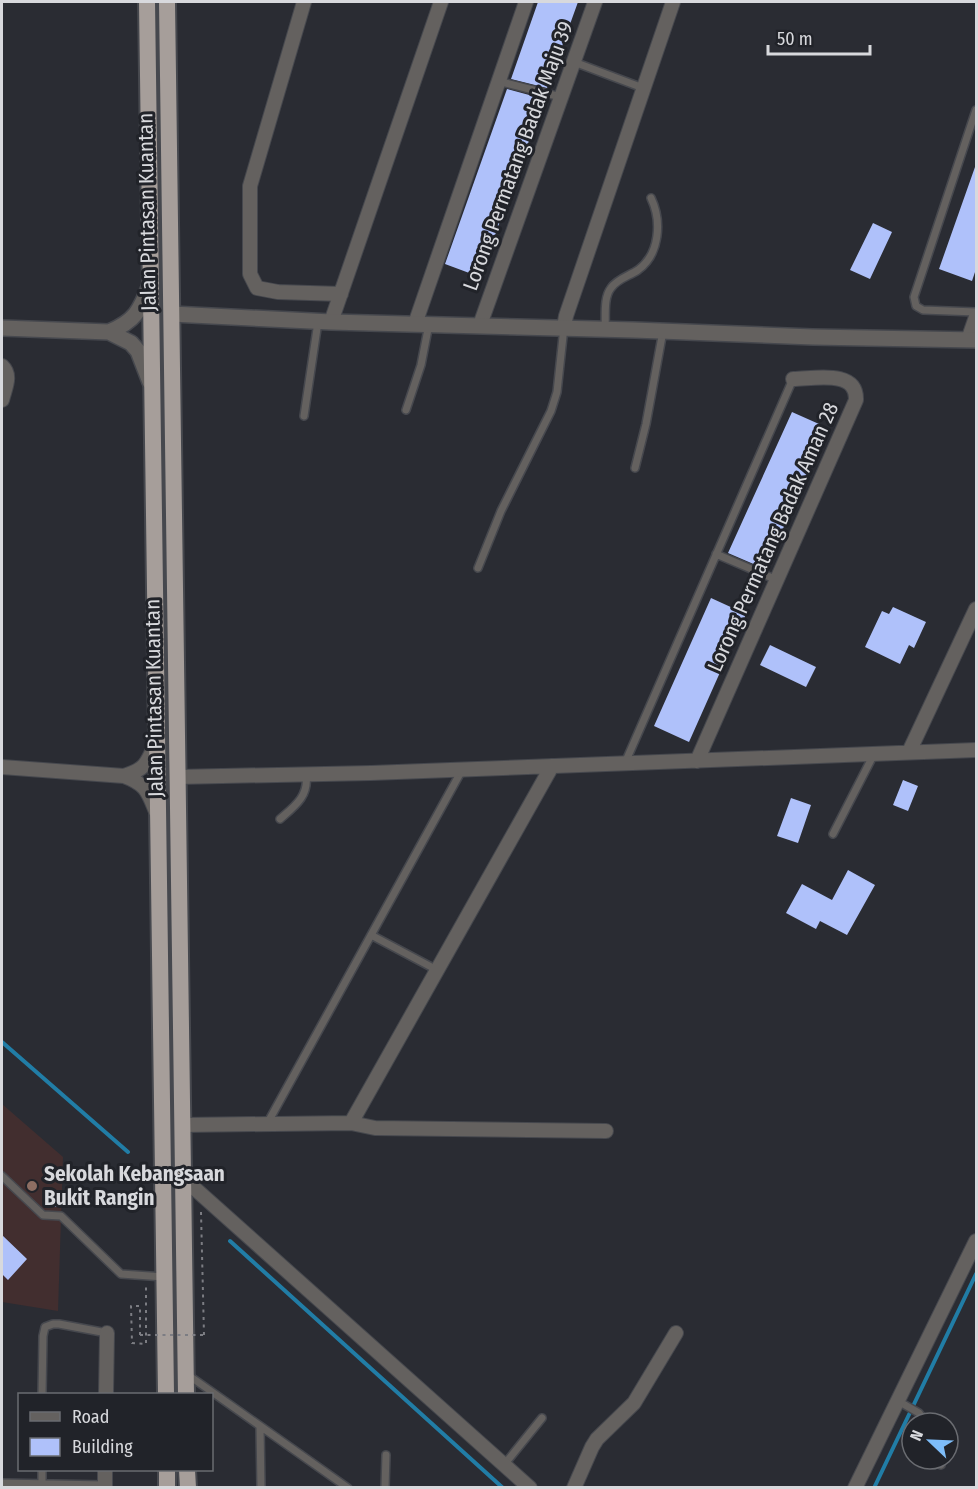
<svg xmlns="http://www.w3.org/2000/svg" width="978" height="1489" font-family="'Fira Sans Condensed',sans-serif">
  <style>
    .education { fill: #422e2f }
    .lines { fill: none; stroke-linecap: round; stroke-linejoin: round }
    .stream { stroke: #217da6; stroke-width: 4 }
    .building { fill: #afc1fa }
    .service-casing { stroke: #46484e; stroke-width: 10 }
    .minor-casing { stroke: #46484e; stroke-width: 16 }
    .tertiary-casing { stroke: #46484e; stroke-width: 18 }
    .trunk-casing { stroke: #46484e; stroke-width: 20 }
    .path { stroke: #7c7d83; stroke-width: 2; stroke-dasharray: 3 4.5; stroke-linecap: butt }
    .service { stroke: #64615f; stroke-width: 7 }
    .minor { stroke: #64615f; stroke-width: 14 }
    .tertiary { stroke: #64615f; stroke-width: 15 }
    .trunk { stroke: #a69e9a; stroke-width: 16 }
    .path-bridge { stroke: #7c7d83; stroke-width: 2; stroke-dasharray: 3 4.5; stroke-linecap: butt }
    .education-dot { fill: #8d6e63; stroke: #212329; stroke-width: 2 }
    .labels { text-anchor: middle; stroke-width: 6; stroke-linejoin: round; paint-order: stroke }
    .street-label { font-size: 21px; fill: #d8d9dd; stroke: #212329 }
    .poi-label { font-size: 21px; font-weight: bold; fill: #d8d9dd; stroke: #212329; text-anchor: start }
  </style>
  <rect width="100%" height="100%" fill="#2a2c33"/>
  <path class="education" d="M2,1104L63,1157L58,1311L2,1302Z"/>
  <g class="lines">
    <path class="stream" d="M2,1042L128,1152
      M230,1241L503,1488
      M874,1488L976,1274"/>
  </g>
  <path class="building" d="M538,2H578L547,88L511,79Z
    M507,89L544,99L480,277L445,264Z
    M975,167H976V269L972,281L939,269Z
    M873,223L892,232L870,279L850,270Z
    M792,412L828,428L765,569L728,553Z
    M711,598L746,614L689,742L654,726Z
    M893,607L926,622L914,648L909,645L900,664L865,647L882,611L889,614Z
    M770,645L816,667L806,687L760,665Z
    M903,780L918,786L908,811L893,805Z
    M791,798L811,805L798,843L777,836Z
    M848,870L875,885L847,935L820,921L816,929L786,913L802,884L832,900Z
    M47,1192H60L59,1207H47Z
    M2,1235L27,1259L8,1280L2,1274Z"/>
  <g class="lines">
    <g class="service-casing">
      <path id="service" d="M574,62L643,88
        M498,81L561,97
        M976,110L914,297L916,306L923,310L976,312
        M605,329C606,317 603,298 611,288C617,279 629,276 638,270C660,254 662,221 651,198
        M406,410L421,365L429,324
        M304,416L318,322
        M635,468L646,424L663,331
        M716,554L777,580
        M478,568L501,511L551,411L557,392L564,327
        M625,763L793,379
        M280,819C295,806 309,796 306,775
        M833,834L874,754
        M371,935L437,970
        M267,1124L462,770
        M2,1176L43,1215L61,1216L121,1274L164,1277
        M188,1375L348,1488
        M42,1394L43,1336L45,1327L53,1324H59L107,1333
        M898,1401L919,1413L926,1423
        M260,1427L261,1488
        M936,1459L941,1465
        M504,1465L542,1418
        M2,1483L105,1485
        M42,1488V1470
        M385,1488L386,1455"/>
    </g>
    <g class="minor-casing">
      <path id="minor" d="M304,2L250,186V274L257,288L278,292L341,294
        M331,322L441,2
        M415,324L526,2
        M480,325L595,2
        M564,327L566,316L673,2
        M968,340L976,317
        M2,366C12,375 5,388 2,400
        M909,752L976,609
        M697,761L856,400C857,369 814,379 793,379
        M2,767L124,776C148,785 148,793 157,814
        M124,776C146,769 147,763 156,743
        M177,777L371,773L976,750
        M351,1123L552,766
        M182,1125L351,1123L375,1128L606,1131
        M183,1178L530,1488
        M106,1394L107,1333
        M105,1488V1470
        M574,1488L592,1447L597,1439L634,1403L676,1333
        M855,1488L976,1241"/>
    </g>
    <g class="tertiary-casing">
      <path id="tertiary" d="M172,314L331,322L634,330L813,337L976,340
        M2,328L109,332L131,343L138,351L150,382
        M109,332C135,321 140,311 150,285"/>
    </g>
    <g class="trunk-casing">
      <path id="trunk" d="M147,2L166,1394
        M167,2L186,1394
        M167,1470V1488
        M187,1470L188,1488"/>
    </g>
    <path class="path" d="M201,1212L204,1335
      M140,1335V1306H131L132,1343L146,1344V1285"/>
    <use href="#service" class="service"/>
    <use href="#minor" class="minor"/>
    <use href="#tertiary" class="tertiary"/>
    <use href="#trunk" class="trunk"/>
    <path class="path-bridge" d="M140,1335H204"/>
  </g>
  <circle class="education-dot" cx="32" cy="1186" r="6"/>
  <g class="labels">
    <g class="street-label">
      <text transform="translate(518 156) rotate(-70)" y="7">Lorong Permatang Badak Maju 39</text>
      <text transform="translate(147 212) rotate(-91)" y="7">Jalan Pintasan Kuantan</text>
      <text transform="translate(773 537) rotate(-66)" y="7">Lorong Permatang Badak Aman 28</text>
      <text transform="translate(154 698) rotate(-91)" y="7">Jalan Pintasan Kuantan</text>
    </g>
    <g class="poi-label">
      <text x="44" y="1181">Sekolah Kebangsaan<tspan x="44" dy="24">Bukit Rangin</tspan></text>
    </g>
  </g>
  <rect width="978" height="1489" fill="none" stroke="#d8d9dd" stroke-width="6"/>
  <rect x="18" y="1393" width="195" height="78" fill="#212329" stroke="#6a6c71" stroke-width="1.5"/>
  <rect x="30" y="1412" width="30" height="9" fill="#64615f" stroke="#6a6c71" stroke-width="1.5"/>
  <text x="72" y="1423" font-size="18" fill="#d8d9dd">Road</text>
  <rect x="30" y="1438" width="30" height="18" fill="#afc1fa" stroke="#6a6c71" stroke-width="1.5"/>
  <text x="72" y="1453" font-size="18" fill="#d8d9dd">Building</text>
  <g transform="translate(930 1441) rotate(293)"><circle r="28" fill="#212329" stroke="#6a6c71" stroke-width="1.5"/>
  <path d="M0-4.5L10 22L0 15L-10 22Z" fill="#7ebdf9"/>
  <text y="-9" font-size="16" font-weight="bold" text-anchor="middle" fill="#d8d9dd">N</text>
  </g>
  <path d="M768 45v9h102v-9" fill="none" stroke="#d8d9dd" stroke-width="3"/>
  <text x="777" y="45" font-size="18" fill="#d8d9dd" stroke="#212329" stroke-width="4.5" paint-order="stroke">50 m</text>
</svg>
